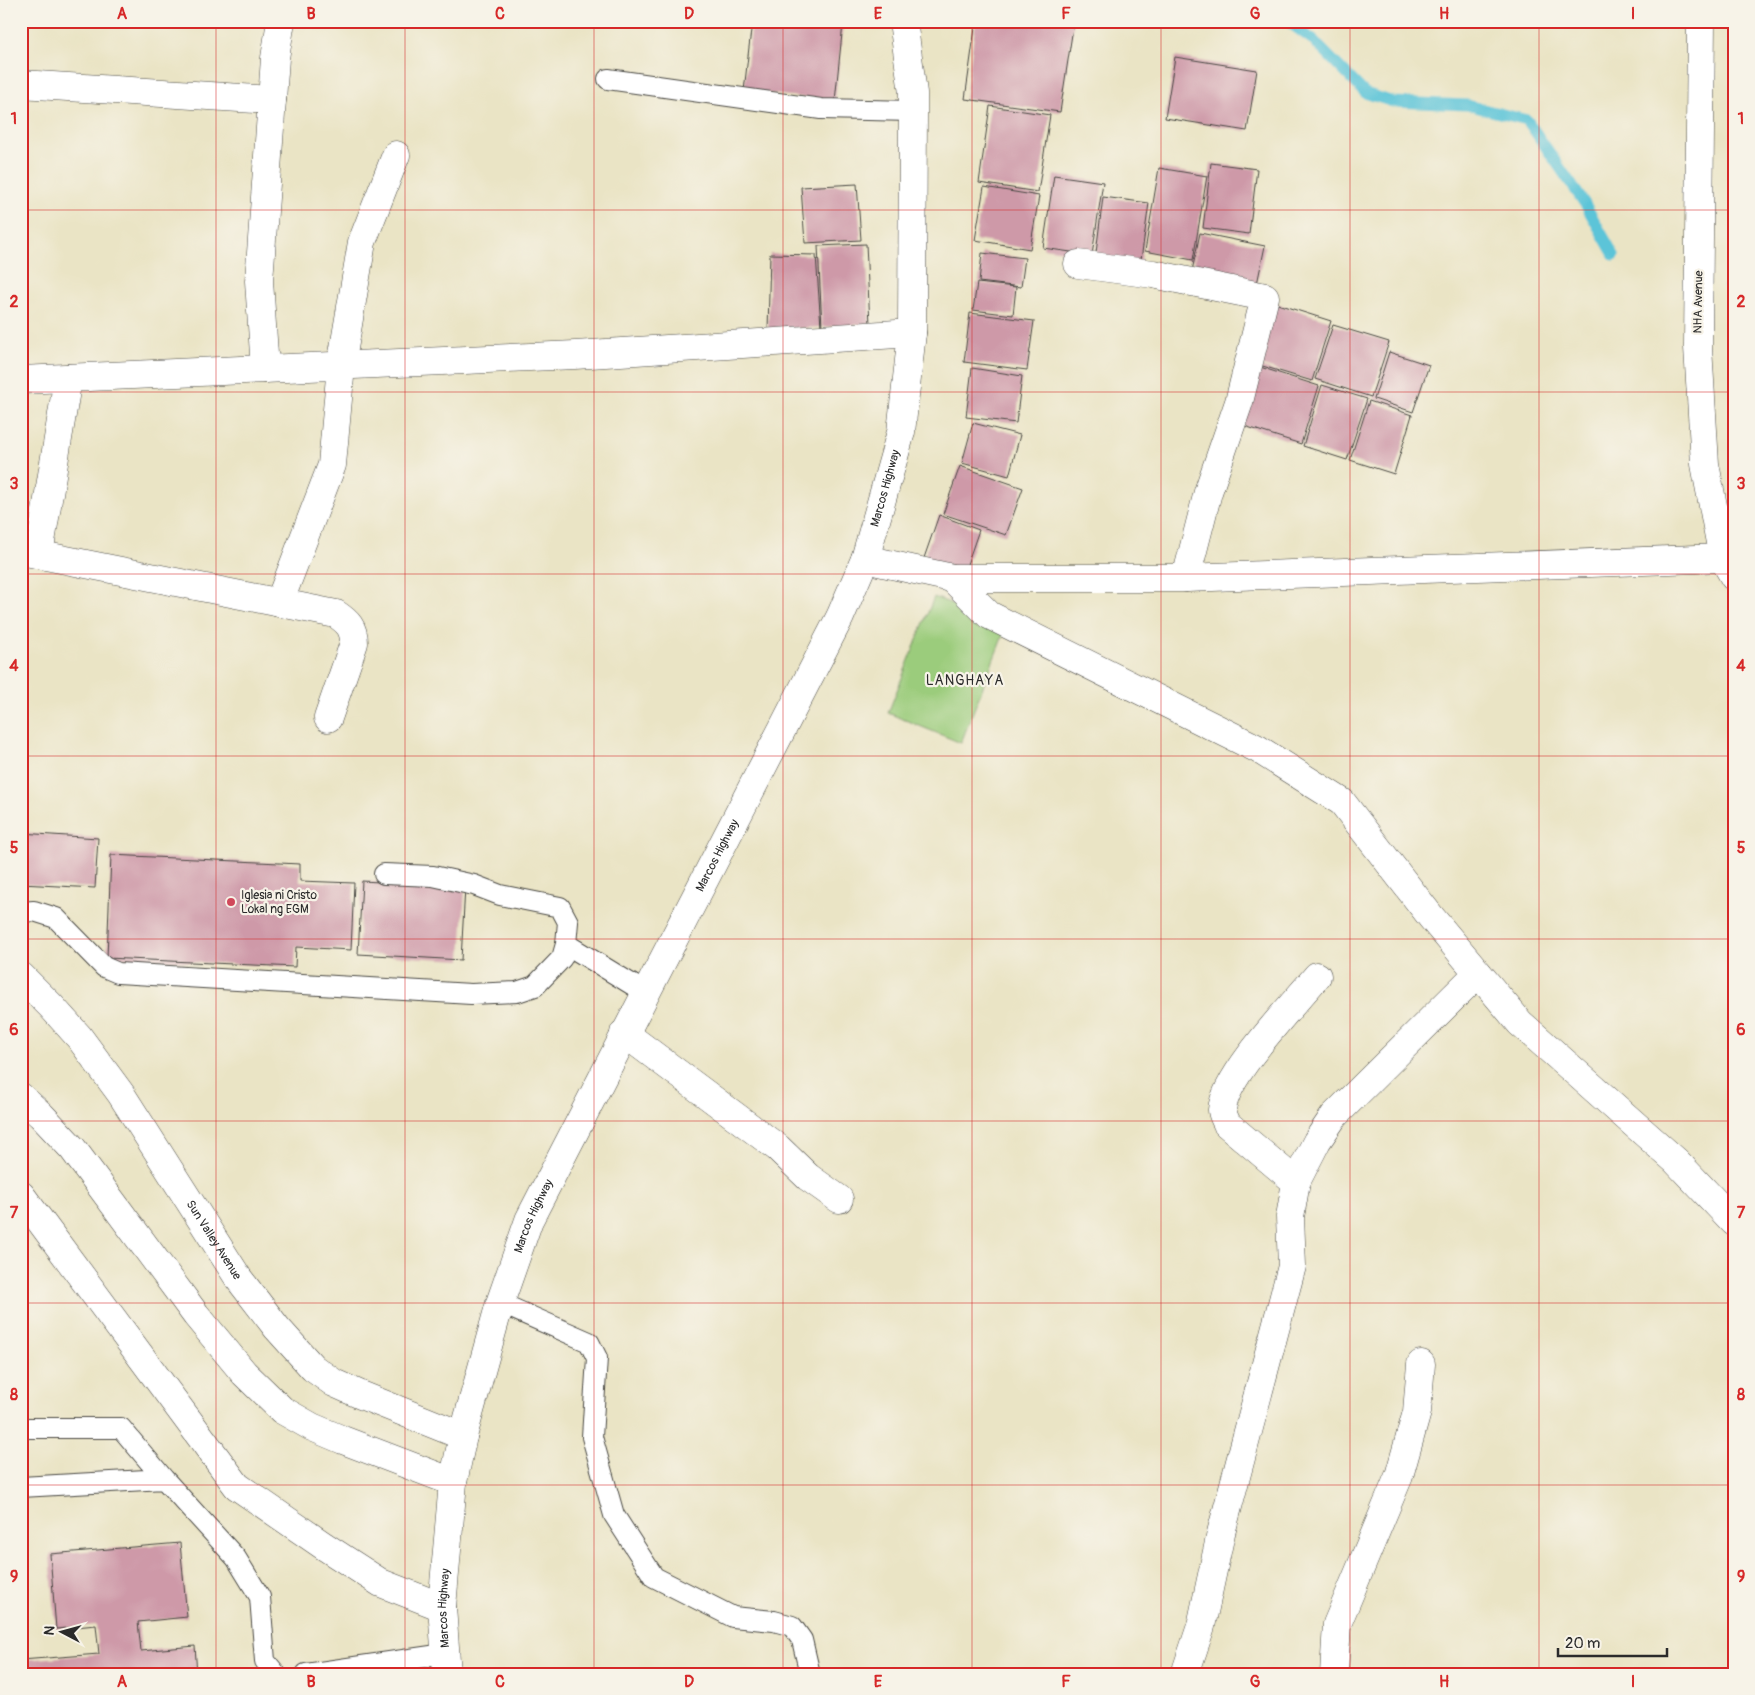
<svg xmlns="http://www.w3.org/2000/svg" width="1755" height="1695" font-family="Pangolin,sans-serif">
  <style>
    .green { fill: #9bcc7c; stroke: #637c54 }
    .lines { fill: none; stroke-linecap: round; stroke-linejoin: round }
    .stream { stroke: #5cc4d8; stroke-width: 11 }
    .building { fill: #ce99a8 }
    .service-casing { stroke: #484742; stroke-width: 22 }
    .minor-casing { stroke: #484742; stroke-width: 29 }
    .tertiary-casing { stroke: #484742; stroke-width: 29 }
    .primary-casing { stroke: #484742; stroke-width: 29 }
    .service { stroke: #fff; stroke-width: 20 }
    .minor { stroke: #fff; stroke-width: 28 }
    .tertiary { stroke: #fff; stroke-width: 28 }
    .primary { stroke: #fff; stroke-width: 28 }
    .grid { fill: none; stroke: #d62828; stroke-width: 1; stroke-opacity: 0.55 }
    .poi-dot { fill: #d1495b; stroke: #f7f3e8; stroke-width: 2 }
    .labels { text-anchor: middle; stroke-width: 4.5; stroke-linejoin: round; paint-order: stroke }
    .street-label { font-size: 12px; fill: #2b2b2b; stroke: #f7f3e8 }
    .poi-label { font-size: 12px; fill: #2b2b2b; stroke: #f7f3e8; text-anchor: start }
    .neighbourhood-label { font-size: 14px; letter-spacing: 1px; fill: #2b2b2b; stroke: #f7f3e8 }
    .neatline { fill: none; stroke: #d62828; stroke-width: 2 }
    .grid-label { font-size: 16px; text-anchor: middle; font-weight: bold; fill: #d62828 }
  </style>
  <rect width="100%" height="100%" fill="#f7f3e8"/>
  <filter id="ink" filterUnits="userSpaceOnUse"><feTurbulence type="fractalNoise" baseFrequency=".02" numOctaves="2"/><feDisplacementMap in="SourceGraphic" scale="10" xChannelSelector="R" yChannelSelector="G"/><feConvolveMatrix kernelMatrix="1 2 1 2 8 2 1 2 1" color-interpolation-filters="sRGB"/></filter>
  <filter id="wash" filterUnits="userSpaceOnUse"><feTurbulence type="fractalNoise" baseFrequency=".0096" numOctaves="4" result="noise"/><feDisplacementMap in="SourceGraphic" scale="20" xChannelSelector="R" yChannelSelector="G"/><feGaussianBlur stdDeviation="1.12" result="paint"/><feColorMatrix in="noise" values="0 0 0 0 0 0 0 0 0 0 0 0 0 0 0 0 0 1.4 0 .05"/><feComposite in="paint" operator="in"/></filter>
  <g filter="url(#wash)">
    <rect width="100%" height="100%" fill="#eae4c5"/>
    <path class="green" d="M934,597L1007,625L961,743L888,713Z"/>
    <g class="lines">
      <path class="stream" d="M1287,21L1313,40L1365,93L1393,102L1467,105L1527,120L1585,204L1614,255
        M1729,286L1734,288"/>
    </g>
    <g id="blocks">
      <path class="building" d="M752,21H823L843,24L835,101L744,91Z
        M976,21H1074L1060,112L965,99Z
        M1175,57L1257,70L1247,131L1165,118Z
        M990,106L1050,115L1038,192L979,183Z
        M1211,163L1257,169L1249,234L1203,228Z
        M1159,168L1207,176L1193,260L1145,251Z
        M1054,175L1103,182L1092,255L1043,248Z
        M857,184L861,240L805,243L801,187Z
        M984,187L1039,196L1030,249L975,240Z
        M1103,197L1149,203L1140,267L1095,261Z
        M1200,233L1265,246L1257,284L1192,271Z
        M866,244L870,324L822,327L818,246Z
        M982,253L1025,258L1021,287L979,282Z
        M770,254L816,255L821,327L768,330Z
        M977,283L1016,287L1013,315L973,310Z
        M1271,302L1331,321L1312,381L1256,364Z
        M970,313L1034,321L1027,370L964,362Z
        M1333,325L1389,342L1371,397L1315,379Z
        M1389,352L1429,365L1413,412L1374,399Z
        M1257,366L1319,386L1301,444L1238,424Z
        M972,368L1022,376L1016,423L966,417Z
        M1322,385L1367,399L1347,460L1303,446Z
        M1369,401L1412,415L1394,474L1350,460Z
        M973,423L1020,435L1009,476L962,463Z
        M960,466L1023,488L1006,535L943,514Z
        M939,515L979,530L964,573L924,558Z
        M21,833L98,838L95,888L21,884Z
        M111,855L300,864V881L354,883L351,950L296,947L295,967L107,958Z
        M362,881L465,887L461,960L358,954Z
        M180,1543L187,1617L138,1622L141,1651L195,1646L197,1674H21V1660L99,1654L96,1625L56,1629L50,1554Z"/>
    </g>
  </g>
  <g filter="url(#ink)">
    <use href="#blocks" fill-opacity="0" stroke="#484742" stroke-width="1"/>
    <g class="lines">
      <g class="service-casing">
        <path id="service" d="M608,79L821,109L913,111
          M21,912L34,911L56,918L104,967L118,973L471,994L517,992L535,986L562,958L566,944L568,922L560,907L500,895L474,885L433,876L384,874
          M566,944L646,993
          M500,1303L589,1342L597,1358L592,1437L614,1515L654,1577L733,1617L774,1621L792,1626L802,1640L810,1674
          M21,1428H121L164,1479
          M21,1487L164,1479L236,1558L260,1597L265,1661L276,1674
          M306,1674L445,1654"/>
      </g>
      <g class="minor-casing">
        <g id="minor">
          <path d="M21,84L272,100"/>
          <path d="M1078,264L1153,274L1265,297L1239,402L1208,492L1186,578"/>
          <path d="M265,369L259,281L275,58L281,21"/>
          <path d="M21,380L575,355L912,333"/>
          <path d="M21,551L336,614C348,622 354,628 354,643L328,718"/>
          <path d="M39,554L68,378"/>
          <path d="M865,559L952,578H1186L1723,558"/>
          <path d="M952,578L989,615L1258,749L1342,802L1431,917L1520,1023L1676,1161L1734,1222"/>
          <path d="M279,603L332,465L341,366L362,242L396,155"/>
          <path id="s1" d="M21,976L51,1006L79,1037L121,1094L239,1279L277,1328L313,1368L334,1383L361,1395L463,1436"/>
          <path d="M624,1033L778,1148L808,1177L839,1199"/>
          <path d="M21,1097L41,1115L73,1149L196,1315L244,1373L282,1410L312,1427L343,1440L453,1482"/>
          <path d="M1296,1182L1227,1124C1226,1120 1222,1115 1222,1110C1225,1075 1293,1005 1317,976"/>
          <path d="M21,1195L237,1486L324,1546L381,1583L442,1607"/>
          <path d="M1185,1674L1201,1626L1221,1533L1292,1266L1290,1217L1296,1182L1317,1141L1334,1116L1478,973"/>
          <path d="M1334,1674L1337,1624L1399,1476L1417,1412L1421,1364"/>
        </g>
      </g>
      <g class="tertiary-casing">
        <path id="tertiary" d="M1701,21L1698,347L1705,464L1723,558L1734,577"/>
      </g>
      <g class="primary-casing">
        <g id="primary">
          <path id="s2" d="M447,1674L442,1607L453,1482L463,1436L500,1303L529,1220L840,617L865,559L901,432L912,333L913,111V93L903,21"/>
        </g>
      </g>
      <use href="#service" class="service"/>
      <use href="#minor" class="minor"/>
      <use href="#tertiary" class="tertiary"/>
      <use href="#primary" class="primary"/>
    </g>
  </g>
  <path class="grid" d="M216,21V1674M405,21V1674M594,21V1674M783,21V1674M972,21V1674M1161,21V1674M1350,21V1674M1539,21V1674M21,210H1734M21,392H1734M21,574H1734M21,756H1734M21,939H1734M21,1121H1734M21,1303H1734M21,1485H1734"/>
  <circle class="poi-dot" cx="231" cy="902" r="5"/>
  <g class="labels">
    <g class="street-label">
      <text transform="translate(1698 302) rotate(-89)" y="4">NHA Avenue</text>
      <text dy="4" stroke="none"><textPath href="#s2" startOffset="1281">Marcos Highway</textPath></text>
      <text dy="4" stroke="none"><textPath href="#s2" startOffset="876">Marcos Highway</textPath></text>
      <text dy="4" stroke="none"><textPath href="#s2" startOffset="471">Marcos Highway</textPath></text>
      <text dy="4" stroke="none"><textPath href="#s1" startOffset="328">Sun Valley Avenue</textPath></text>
      <text dy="4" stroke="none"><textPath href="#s2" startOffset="66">Marcos Highway</textPath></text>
    </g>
    <g class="poi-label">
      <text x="241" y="899">Iglesia ni Cristo<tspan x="241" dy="14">Lokal ng EGM</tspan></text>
    </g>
    <g class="neighbourhood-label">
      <text x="965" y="685">LANGHAYA</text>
    </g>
  </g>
  <rect width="1755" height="1695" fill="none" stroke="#f7f3e8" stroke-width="55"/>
  <g transform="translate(62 1632) rotate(276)" stroke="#f7f3e8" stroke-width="4" paint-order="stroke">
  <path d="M0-4L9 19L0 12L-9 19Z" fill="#2b2b2b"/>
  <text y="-8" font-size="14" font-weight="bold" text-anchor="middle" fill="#2b2b2b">N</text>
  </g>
  <path d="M1558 1648v8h109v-8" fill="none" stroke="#2b2b2b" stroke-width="2.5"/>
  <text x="1565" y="1648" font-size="15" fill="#2b2b2b" stroke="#f7f3e8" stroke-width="4" paint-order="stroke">20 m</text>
  <rect x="28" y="28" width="1700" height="1640" class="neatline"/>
  <g class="grid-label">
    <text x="122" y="19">A</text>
    <text x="311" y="19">B</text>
    <text x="500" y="19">C</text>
    <text x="689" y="19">D</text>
    <text x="878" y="19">E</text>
    <text x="1066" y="19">F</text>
    <text x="1255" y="19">G</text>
    <text x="1444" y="19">H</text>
    <text x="1633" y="19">I</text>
    <text x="14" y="124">1</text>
    <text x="1741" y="124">1</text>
    <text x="14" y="307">2</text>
    <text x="1741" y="307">2</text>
    <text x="14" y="489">3</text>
    <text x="1741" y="489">3</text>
    <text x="14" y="671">4</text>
    <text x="1741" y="671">4</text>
    <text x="14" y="853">5</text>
    <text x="1741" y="853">5</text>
    <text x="14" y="1035">6</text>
    <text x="1741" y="1035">6</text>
    <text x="14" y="1218">7</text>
    <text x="1741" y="1218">7</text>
    <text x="14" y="1400">8</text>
    <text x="1741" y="1400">8</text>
    <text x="14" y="1582">9</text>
    <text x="1741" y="1582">9</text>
    <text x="122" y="1687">A</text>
    <text x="311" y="1687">B</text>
    <text x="500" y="1687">C</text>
    <text x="689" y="1687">D</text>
    <text x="878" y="1687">E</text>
    <text x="1066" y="1687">F</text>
    <text x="1255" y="1687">G</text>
    <text x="1444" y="1687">H</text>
    <text x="1633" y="1687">I</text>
  </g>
</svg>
